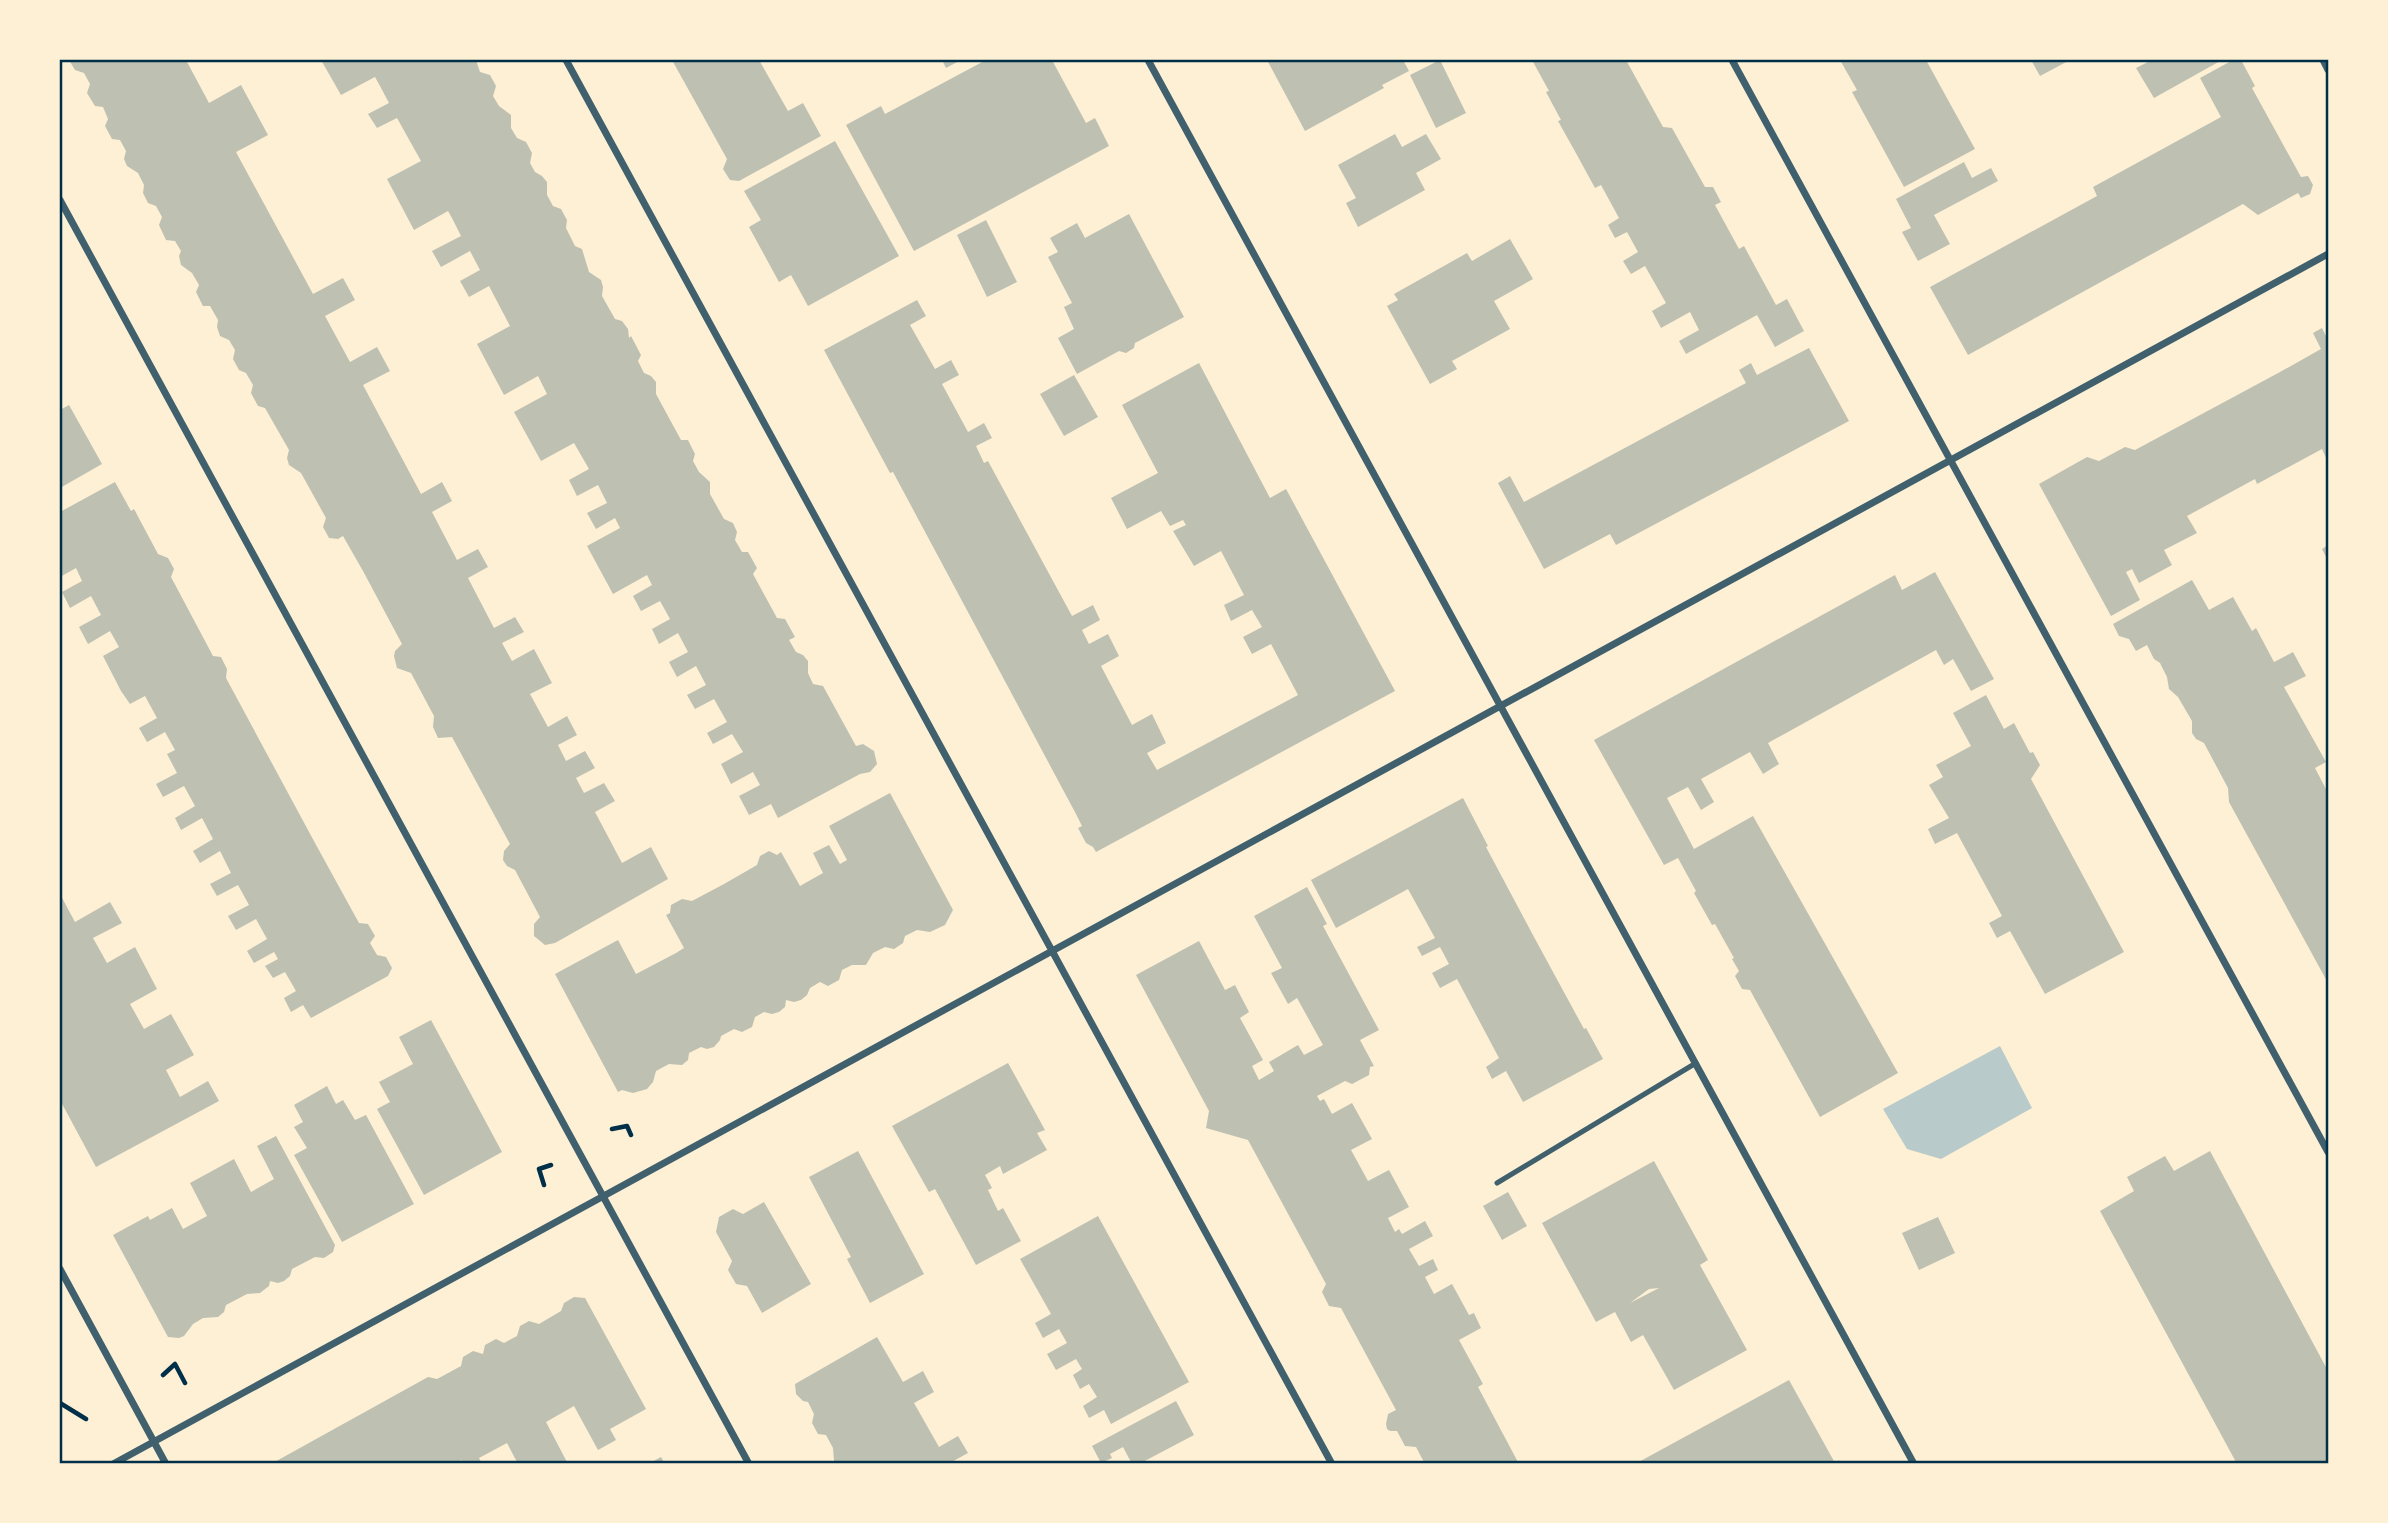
<svg xmlns="http://www.w3.org/2000/svg" width="2388" height="1523" font-family="Helvetica,sans-serif">
  <style>
    .green { fill: #b9caca }
    .building { fill: #bec0b2; fill-rule: evenodd }
    .lines { fill: none; stroke-linecap: round; stroke-linejoin: round }
    .path { stroke: #003049; stroke-width: 4.5 }
    .service { stroke: #3f606c; stroke-width: 5 }
    .minor { stroke: #3f606c; stroke-width: 7 }
    .neatline { fill: none; stroke: #003049; stroke-width: 2.5 }
  </style>
  <rect width="100%" height="100%" fill="#fdf0d5"/>
  <path class="green" d="M2000,1046L2032,1108L1941,1159L1907,1149L1883,1109Z"/>
  <path class="building" d="M69,60H186L209,103L241,85L268,135L236,152L313,294L343,278L355,300L325,316L350,362L377,347L390,371L363,385L421,494L442,482L452,501L432,512L457,560L478,549L488,567L468,578L494,628L515,617L524,632L502,643L512,661L534,649L552,683L530,694L548,727L567,716L577,735L558,745L566,761L585,751L595,768L576,778L584,793L604,783L615,801L595,812L622,863L651,847L668,879L555,943L545,945L534,936V924L540,917L515,870L507,866L503,860L504,851L510,844L452,737L438,738L433,727L434,716L411,673L397,668L394,656L395,651L402,644L363,571L343,536L338,539L329,538L323,527L326,518L301,473L289,465L287,458L289,450L265,408L258,406L251,393L253,385L246,373L239,370L233,359L235,350L229,340L220,336L217,327L218,320L210,306H203L196,292L199,285L192,273L181,265L179,256L181,251L175,241L166,240L159,225L162,217L156,206L148,203L143,193L144,185L138,173L127,166L124,159L126,151L120,140L112,139L105,126L108,119L103,107L95,106L87,93L90,84L84,73L75,70Z
    M321,60H476L480,72L490,75L496,86L493,96L499,106L511,115V128L517,138L526,142L532,153L530,163L535,172L542,176L547,182V195L553,206L561,209L567,220L566,228L575,246L582,249L589,272L601,280L603,287L602,296L615,319L622,321L628,329L629,338L631,336L641,355L638,361L644,373L651,376L656,382V394L681,440H688L695,454L693,461L699,472L710,482V494L724,519L733,523L737,532L735,540L742,552H748L757,568L753,574L777,618L785,619L795,637L789,640L796,652L803,655L808,661V673L813,684L823,686L856,746L863,744L874,751L877,764L870,772L860,774L778,818L771,804L749,815L739,796L760,785L753,772L731,784L721,764L743,752L732,734L713,744L707,733L727,722L714,699L695,709L687,695L706,685L696,666L677,677L669,662L688,652L678,633L659,644L652,629L670,619L660,601L641,611L633,596L652,585L647,575L613,594L587,546L620,528L615,518L596,529L587,513L607,503L598,485L577,496L569,480L589,469L574,443L541,461L514,412L547,394L538,376L504,395L477,344L510,326L489,286L469,297L460,281L480,270L470,251L441,267L432,251L461,236L452,218L448,211L414,230L387,179L421,161L397,118L377,128L368,114L389,103L380,86L375,77L341,95Z
    M672,60H759L788,111L803,103L821,136L739,181L730,180L723,169L727,159Z
    M942,60H961L946,68Z
    M986,60H1052L1086,123L1095,118L1109,146L914,251L846,125L881,106L885,114Z
    M1267,60H1403L1409,71L1382,85L1384,88L1305,131Z
    M1440,60L1466,113L1436,128L1410,75Z
    M1532,60H1626L1663,127L1672,128L1705,187H1713L1721,202L1715,205L1739,249L1744,246L1776,305L1787,299L1804,331L1775,347L1757,315L1686,354L1679,341L1699,330L1690,312L1661,328L1652,311L1666,303L1645,266L1631,274L1623,261L1638,252L1627,232L1615,238L1608,225L1619,218L1601,185L1595,188L1577,155L1558,121L1561,120L1546,92L1549,91Z
    M1840,60H1926L1975,149L1904,187L1852,92L1857,90Z
    M2031,60H2070L2040,76Z
    M2146,60H2222L2154,98L2136,68L2148,62Z
    M2233,60H2241L2255,86L2252,88L2301,177L2308,176L2313,185L2310,194L2301,198L2298,193L2258,215L2243,204L1968,355L1930,287L2097,196L2093,187L2221,117L2200,78Z
    M1395,134L1402,147L1426,134L1441,159L1416,173L1425,190L1358,227L1346,203L1356,198L1338,165Z
    M835,141L899,256L808,306L791,275L779,282L749,227L761,220L744,191Z
    M1964,162L1972,178L1991,168L1998,181L1934,215L1950,244L1918,261L1902,232L1911,228L1896,199Z
    M1129,214L1184,317L1135,343L1134,348L1126,353L1119,351L1077,374L1058,338L1074,329L1064,307L1072,303L1048,257L1058,252L1050,238L1077,223L1085,238Z
    M986,220L1017,282L987,297L957,235Z
    M1510,239L1533,279L1494,301L1510,329L1452,361L1457,369L1430,384L1387,306L1398,300L1394,294L1467,253L1472,261Z
    M917,300L926,316L910,325L935,369L951,360L959,375L942,384L968,432L984,423L992,438L976,446L984,463L988,461L1072,616L1093,605L1100,620L1082,630L1089,644L1108,634L1119,656L1101,666L1132,725L1152,714L1166,743L1147,753L1157,770L1298,695L1271,644L1252,654L1243,637L1262,627L1252,610L1231,621L1224,605L1244,595L1221,551L1194,566L1173,531L1186,525L1183,520L1170,526L1161,511L1127,529L1111,498L1158,473L1122,405L1199,363L1270,498L1286,489L1395,691L1096,852L1093,847L1086,843L1078,828L1082,826L1076,814L893,472L890,473L824,350Z
    M2322,328L2326,336L2328,335V462L2322,449L2257,484L2255,479L2187,516L2197,533L2164,550L2172,565L2139,583L2132,569L2126,572L2140,600L2111,616L2039,484L2087,457L2099,461L2125,447L2135,450L2280,372L2321,349L2313,333Z
    M1809,348L1849,421L1616,545L1610,534L1544,569L1498,483L1510,476L1524,502L1746,383L1739,370L1751,363L1757,375Z
    M1074,375L1098,417L1064,436L1040,394Z
    M69,405L102,464L60,488V410Z
    M115,482L131,511L134,509L158,554L168,558L174,569L171,577L213,656L221,657L227,669L226,678L315,843L359,923L368,924L375,936L370,943L377,955L386,957L392,968L388,976L311,1018L303,1005L291,1012L284,998L296,991L285,972L273,978L265,966L278,959L274,952L254,963L247,951L267,939L256,919L236,930L228,916L249,905L238,885L217,896L210,884L231,873L220,851L200,863L193,851L213,839L202,818L181,830L175,818L195,806L184,786L163,797L156,784L177,773L167,754L175,750L165,732L147,742L139,728L157,718L145,696L130,704L121,691L103,656L119,647L110,631L88,644L79,627L101,615L91,596L70,608L62,592L82,581L76,568L60,577V512Z
    M2328,545V561L2322,549Z
    M1935,572L1994,679L1971,691L1953,659L1944,665L1936,650L1768,743L1779,764L1763,774L1750,752L1701,779L1714,802L1701,810L1688,787L1667,798L1694,849L1753,816L1898,1073L1820,1117L1750,990L1742,989L1735,976L1739,971L1732,959L1734,958L1715,924L1712,925L1694,893L1696,891L1678,858L1664,865L1594,740L1895,575L1902,590Z
    M2192,580L2209,610L2233,597L2252,631L2256,628L2274,662L2293,652L2306,676L2284,687L2326,762L2315,768L2328,793V983L2229,802L2228,788L2204,743L2196,739L2192,733V721L2178,697L2169,689L2167,677L2160,663L2154,659L2147,645L2136,651L2129,639L2119,636L2113,624Z
    M1986,695L2004,729L2014,723L2030,753L2033,752L2040,765L2031,779L2124,952L2045,994L2010,931L1997,938L1989,923L2002,916L1957,833L1935,844L1928,829L1949,818L1929,785L1943,777L1936,765L1971,746L1953,713Z
    M890,793L953,910L945,925L930,932L917,930L905,936L903,943L894,949L885,947L873,953L866,965H852L842,970L839,980L828,986L820,982L810,988L807,995L801,1000L794,1002L786,1000L785,1007L779,1012L772,1014L764,1012L755,1017L752,1027L742,1032L734,1029L721,1036L720,1040L714,1047L707,1049L701,1047L689,1053L688,1060L682,1065L669,1064L656,1071L653,1082L647,1089L633,1093L622,1090L618,1092L555,974L618,940L636,974L676,953L684,948L666,915L670,913L671,905L682,899L692,901L724,884L757,865L760,856L769,851L777,855L781,852L800,886L807,882L823,873L813,853L829,845L840,864L847,860L829,826Z
    M1463,798L1488,846L1486,847L1534,937L1584,1029L1586,1028L1603,1059L1523,1102L1506,1071L1492,1079L1486,1067L1499,1058L1457,979L1440,988L1432,973L1449,964L1440,947L1422,956L1417,947L1435,938L1408,889L1336,928L1311,880Z
    M1307,887L1327,924L1323,926L1379,1030L1360,1040L1374,1066L1370,1067L1369,1075L1352,1084L1345,1081L1317,1096L1320,1101L1324,1099L1332,1114L1352,1103L1372,1139L1351,1150L1368,1181L1389,1170L1409,1207L1388,1218L1395,1232L1399,1229L1402,1234L1425,1221L1433,1236L1409,1249L1419,1266L1433,1259L1438,1270L1425,1277L1434,1294L1452,1284L1469,1315L1474,1313L1481,1328L1459,1340L1483,1384L1478,1387L1519,1464H1425L1416,1447L1405,1446L1397,1431H1390L1387,1429L1386,1424L1388,1414L1396,1410L1341,1308L1329,1306L1322,1292L1326,1284L1248,1140L1206,1128L1209,1111L1136,975L1199,941L1225,990L1235,985L1249,1012L1240,1018L1263,1060L1252,1066L1259,1080L1274,1071L1269,1062L1298,1045L1304,1055L1323,1045L1297,998L1288,1004L1271,973L1282,968L1254,916Z
    M60,894L75,922L110,902L122,923L93,938L107,963L135,947L157,989L130,1004L144,1029L171,1014L194,1055L166,1070L180,1097L208,1081L219,1101L96,1167L60,1100Z
    M431,1020L502,1152L424,1195L377,1109L390,1102L379,1082L413,1064L399,1037Z
    M1008,1063L1045,1130L1037,1133L1047,1150L1003,1174L1000,1166L985,1175L992,1188L988,1190L998,1211L1003,1208L1021,1241L976,1265L935,1189L929,1192L892,1126Z
    M327,1086L336,1104L343,1100L355,1120L366,1115L414,1204L342,1242L294,1155L307,1148L294,1127L303,1122L294,1105Z
    M276,1136L335,1245L333,1252L324,1258L315,1257L292,1269L290,1276L284,1281L278,1283L270,1281L269,1286L260,1293L247,1294L226,1305L224,1312L218,1317L203,1318L193,1324L184,1336L179,1338L168,1337L113,1235L148,1216L150,1220L172,1208L183,1229L207,1216L190,1183L234,1159L251,1192L274,1179L257,1146Z
    M858,1151L924,1274L870,1303L847,1259L851,1257L809,1177Z
    M2210,1151L2328,1371V1464H2237L2100,1211L2134,1191L2127,1177L2165,1156L2174,1171Z
    M1654,1161L1708,1260L1700,1265L1747,1350L1674,1390L1643,1335L1631,1342L1615,1312L1596,1322L1542,1223ZM1659,1288L1630,1303L1649,1289Z
    M1508,1192L1527,1226L1502,1240L1483,1206Z
    M764,1202L811,1284L762,1313L747,1286L736,1284L728,1270L732,1261L716,1232L719,1217L733,1209L743,1214Z
    M1098,1216L1189,1382L1111,1424L1104,1410L1089,1418L1083,1406L1097,1397L1089,1384L1080,1389L1073,1375L1082,1369L1076,1359L1056,1370L1047,1354L1067,1343L1059,1329L1043,1338L1035,1323L1051,1314L1020,1259Z
    M1938,1217L1955,1253L1919,1270L1902,1233Z
    M574,1297L585,1298L646,1409L610,1429L616,1440L598,1450L574,1406L546,1422L568,1464H518L507,1443L479,1458L482,1464H459L462,1460L454,1464H271L428,1377L437,1379L450,1372L461,1366L463,1357L473,1351L483,1354L485,1345L496,1339L504,1343L517,1336L520,1326L529,1321L539,1324L561,1311L564,1303Z
    M877,1337L903,1382L923,1371L934,1392L914,1403L939,1447L958,1436L968,1453L948,1464H836L834,1461L833,1448L826,1435L818,1434L812,1423L814,1414L808,1402L803,1401L796,1394L795,1384Z
    M1789,1380L1835,1463L1839,1460L1841,1464H1635Z
    M1176,1401L1194,1435L1139,1464H1132L1123,1447L1110,1454L1112,1458L1101,1463L1092,1446Z
    M661,1457L665,1464H648Z"/>
  <g class="lines">
    <path class="path" d="M612,1129L627,1126L631,1135
      M544,1185L539,1169L551,1165
      M163,1375L175,1364L185,1383
      M60,1403L86,1419"/>
    <path class="service" d="M1497,1183L1696,1063"/>
    <path class="minor" d="M566,60L1332,1464
      M1148,60L1914,1464
      M1732,60L2328,1152
      M2323,60L2328,70
      M60,200L749,1464
      M60,1269L166,1464
      M113,1464L2328,254"/>
  </g>
  <rect width="2388" height="1523" fill="none" stroke="#fdf0d5" stroke-width="122"/>
  <rect x="61" y="61" width="2266" height="1401" class="neatline"/>
</svg>
